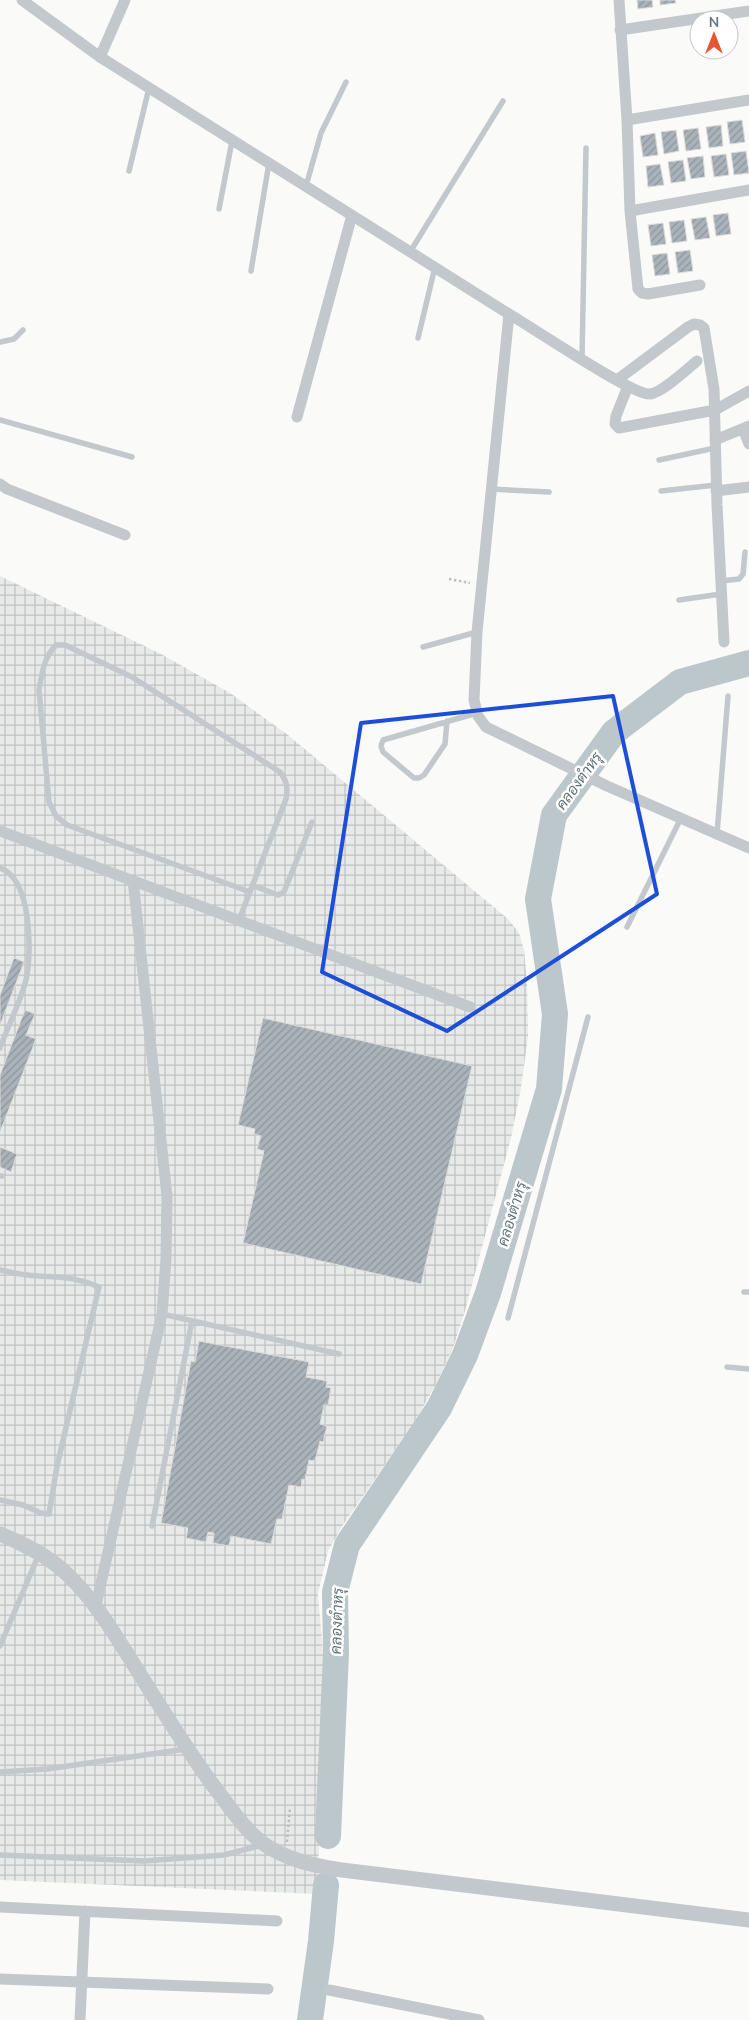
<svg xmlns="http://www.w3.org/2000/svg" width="749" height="2020" font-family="'Nunito Sans',Sarabun,sans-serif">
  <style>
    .industrial { fill: url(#industrial-grid) }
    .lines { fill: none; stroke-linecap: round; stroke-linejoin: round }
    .river { stroke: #bbc7cb; stroke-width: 26 }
    .building { fill: url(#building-hatch); stroke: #dcdcda }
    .path { stroke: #bbbfc2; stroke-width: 2.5; stroke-dasharray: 2.5 2.5; stroke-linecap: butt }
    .service { stroke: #c3c8cc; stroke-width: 5.5 }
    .minor { stroke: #c3c8cc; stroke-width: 11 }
    .tertiary { stroke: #c3c8cc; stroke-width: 15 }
    .marked { fill: none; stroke: #1d4ed8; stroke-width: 4; stroke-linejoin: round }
    .labels { text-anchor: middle; stroke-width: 5; stroke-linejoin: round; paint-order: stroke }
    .water-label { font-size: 15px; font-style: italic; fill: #60757c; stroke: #fff }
  </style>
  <defs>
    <pattern id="industrial-grid" width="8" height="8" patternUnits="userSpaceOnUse" patternTransform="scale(1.25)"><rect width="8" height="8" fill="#e8e9e9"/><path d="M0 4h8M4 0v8" fill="none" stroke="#c0c1c2"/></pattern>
    <pattern id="building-hatch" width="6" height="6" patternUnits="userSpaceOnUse" patternTransform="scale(1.25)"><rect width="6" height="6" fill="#aab3b9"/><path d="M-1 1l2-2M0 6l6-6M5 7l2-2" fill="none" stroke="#8e969c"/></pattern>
  </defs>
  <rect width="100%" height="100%" fill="#fafaf8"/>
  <path class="industrial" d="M0,576L161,654L230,693L288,735L508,919L519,933L524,950L527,982L528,1037L521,1088L511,1138L465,1311L453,1348L435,1386L415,1421L343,1525L328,1551L318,1594L326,1688L317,1894L0,1880Z"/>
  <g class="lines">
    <path class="river" d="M328,1836L336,1653L335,1592L347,1545L439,1408L465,1355L488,1293L549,1089L555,1014L538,899L554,815L614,732L680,682L749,663
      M310,2020L321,1941L326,1885"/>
  </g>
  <path class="building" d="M637,0H652L653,7L638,9Z
    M660,0H675L676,3L660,5Z
    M742,120L745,142L730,144L727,122Z
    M721,125L723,146L709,148L706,127Z
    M698,128L701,149L686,151L683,130Z
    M676,130L679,151L664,154L661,132Z
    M655,133L658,155L643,157L640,136Z
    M746,151L749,173L734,175L731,153Z
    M726,154L729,175L714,177L711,156Z
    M703,156L705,177L691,179L687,158Z
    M683,160L686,181L671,183L668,162Z
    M660,164L664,185L648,187L646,166Z
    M728,213L731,234L716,236L713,215Z
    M706,217L710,238L695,240L691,219Z
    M684,220L687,241L672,243L669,222Z
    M663,223L666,244L651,246L648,225Z
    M690,250L693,271L678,273L675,252Z
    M667,253L670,274L655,276L652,255Z
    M14,958L24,962L0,1025V995Z
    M25,1010L35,1014L26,1035L36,1039L0,1132V1075Z
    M263,1018L472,1066L421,1284L243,1243L264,1151L257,1149L261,1136L254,1134L255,1129L238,1125Z
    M0,1147L17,1154L11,1172L0,1167Z
    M199,1341L309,1362L306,1377L327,1381L326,1387L331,1388L328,1405H324L320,1424L327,1426L323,1442L320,1441L315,1461L309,1460L305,1480L302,1479L301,1487L289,1485L282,1519H277L271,1544L231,1536L229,1546L213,1543L214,1533L208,1532L206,1542L186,1538L188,1528L161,1523L191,1361L195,1362Z"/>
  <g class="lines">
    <path class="path" d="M449,579L470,583
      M287,1842L290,1808"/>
    <path class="service" d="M129,171L149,88
      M306,186L321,133L346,82
      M219,209L232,141
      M410,252L503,101
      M251,271L269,163
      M418,338L435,267
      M0,342L14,339L23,330
      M582,359L586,148
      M0,420L132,457
      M659,460L715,448
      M491,489L549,492
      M661,491L716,485
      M721,581L739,579L743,574L745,552
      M679,600L721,594
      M423,647L477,632
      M447,721L445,744L424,775L419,778H414L383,752L381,746L383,740L477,713
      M717,834L728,696
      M0,868C32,878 32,954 26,980C20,1003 8,1026 0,1048
      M252,885L278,895L284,892L312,822
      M239,920L286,799C288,788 287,781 280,772L132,677L65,645H56C44,657 42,673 39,690L49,802L56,816L67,825L250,892
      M627,927L681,818
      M0,1176H2
      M0,1270C9,1272 18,1274 27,1275C55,1278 72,1275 99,1287L57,1466L49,1514L41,1513L23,1505L0,1500
      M744,1292H749
      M162,1314L339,1354
      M508,1318L588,1017
      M727,1367L749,1369
      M152,1526L192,1321
      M0,1646L39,1554
      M0,1772L47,1769L186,1749
      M0,1855L144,1861L224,1855L262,1845"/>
    <path class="minor" d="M22,0L100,57L509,314L477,632L474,700L478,716L486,727L607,786L749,848
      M619,0L627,120L630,211L638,289L642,293L648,294L700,285
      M620,30L749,11
      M100,57L125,0
      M627,120L749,100
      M630,211L749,190
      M509,314C530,326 633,396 650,394C662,393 687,369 697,361
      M617,380L688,327L694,324L700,325L704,328L714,389L717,505L724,642
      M628,386L616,416L615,424L619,428L715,410L749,391
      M297,417L352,215
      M743,429L749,444
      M715,440L749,426
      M0,484L7,489L125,535
      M716,491L749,487
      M0,831L470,1007
      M96,1605L162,1314L166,1259L167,1196L133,880
      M0,1907L277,1921
      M0,1979L268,1989
      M329,1990L479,2020
      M80,2020L85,1911"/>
    <path class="tertiary" d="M0,1534C24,1544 49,1556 68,1575C94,1600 112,1630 131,1660C157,1702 183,1744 212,1784C228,1804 243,1829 264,1844C287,1860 315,1866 342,1870L749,1920"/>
  </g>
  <path class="marked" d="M613,696L657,894L447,1031L322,972L361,723Z"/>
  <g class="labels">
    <g class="water-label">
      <text transform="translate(579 781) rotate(-54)" y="5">คลองตำหรุ</text>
      <text transform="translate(512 1214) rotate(-73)" y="5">คลองตำหรุ</text>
      <text transform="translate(337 1621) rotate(-88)" y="5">คลองตำหรุ</text>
    </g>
  </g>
  <g transform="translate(714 35)"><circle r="24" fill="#ffffff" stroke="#c1c8cd"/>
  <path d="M0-4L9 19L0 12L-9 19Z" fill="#e4572e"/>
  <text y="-8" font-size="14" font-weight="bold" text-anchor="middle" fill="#657683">N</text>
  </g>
</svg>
